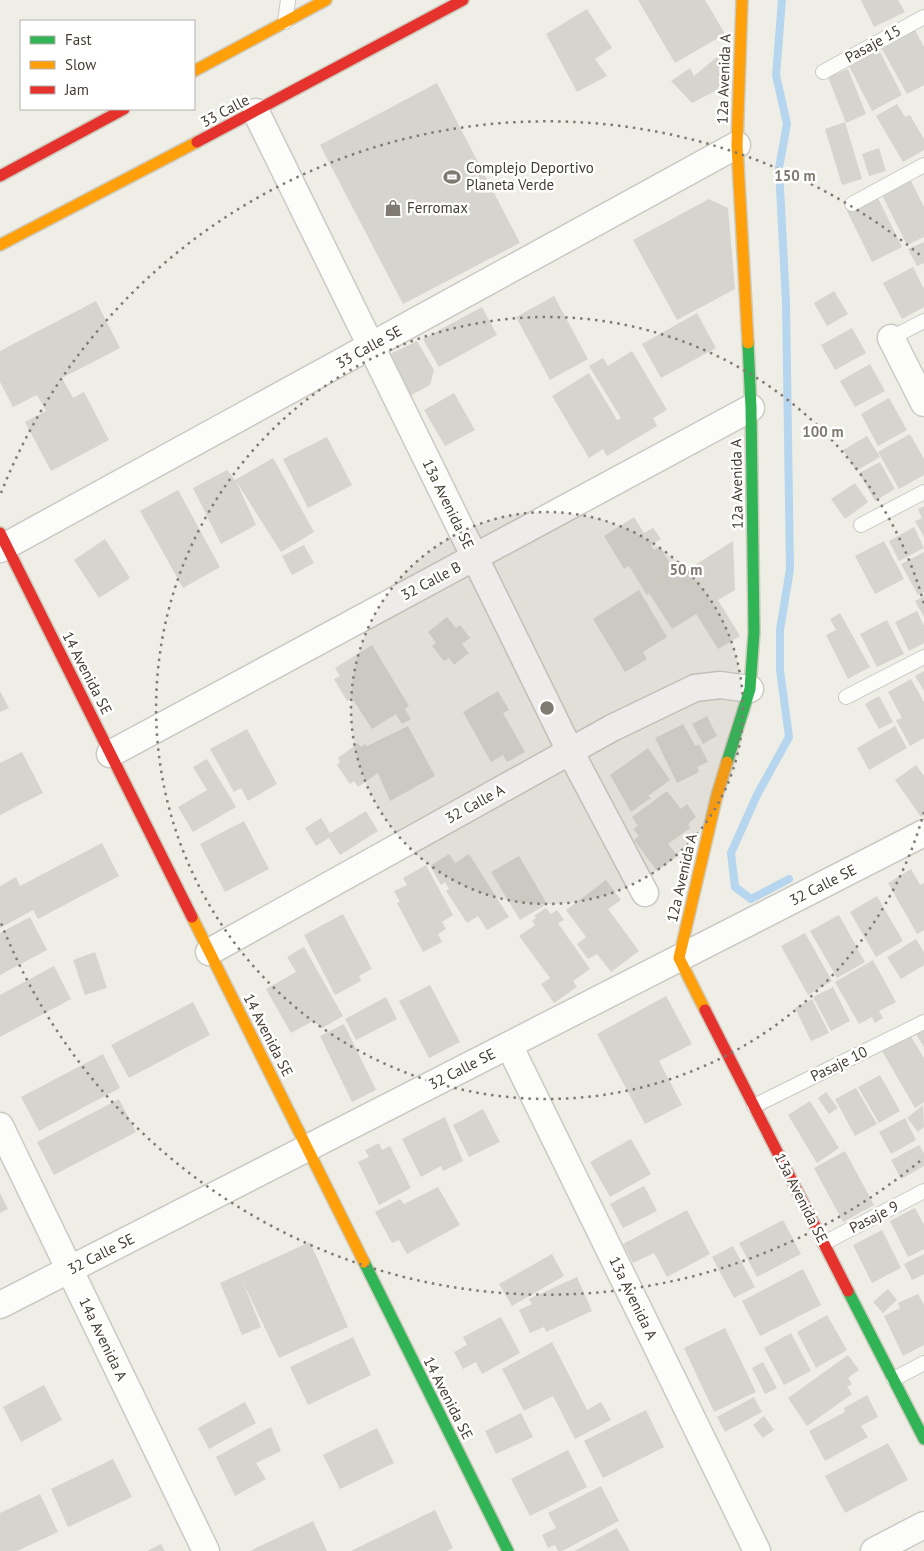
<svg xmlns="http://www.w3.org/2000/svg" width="924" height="1551" font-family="'PT Sans',sans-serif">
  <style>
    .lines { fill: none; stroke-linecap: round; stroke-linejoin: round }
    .stream { stroke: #b5d6ee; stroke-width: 8 }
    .building { fill: #d6d4ce }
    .lane-casing { stroke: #cbc9c3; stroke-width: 16 }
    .street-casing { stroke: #cbc9c3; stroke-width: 29 }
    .fast-casing { stroke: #cecabd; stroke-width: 14 }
    .slow-casing { stroke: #cecabd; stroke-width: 14 }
    .jam-casing { stroke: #cecabd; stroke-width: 14 }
    .lane { stroke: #fcfcfb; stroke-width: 14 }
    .street { stroke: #fcfcfb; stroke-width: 26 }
    .fast { stroke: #30b455; stroke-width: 11 }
    .slow { stroke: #ff9f0a; stroke-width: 11 }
    .jam { stroke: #e5322d; stroke-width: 11 }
    .ring { fill: none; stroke: #807b72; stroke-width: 2.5; stroke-dasharray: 2.5 5 }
    .labels { text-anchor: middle; stroke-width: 5; stroke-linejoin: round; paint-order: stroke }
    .street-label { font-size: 15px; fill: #443e33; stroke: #fff }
    .poi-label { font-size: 15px; fill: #443e33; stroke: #fff; text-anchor: start }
    .centre { fill: #807b72; stroke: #fff; stroke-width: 2.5 }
    .ring-label { font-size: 15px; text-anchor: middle; font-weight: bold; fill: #807b72; stroke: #fff; stroke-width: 5; stroke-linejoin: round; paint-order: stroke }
  </style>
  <rect width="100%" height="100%" fill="#eeede6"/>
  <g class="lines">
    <path class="stream" d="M782,0L776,75L787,124L779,168L786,303L790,569L780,630V670L789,737L757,795L731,853L735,887L751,899L789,879"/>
  </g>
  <path class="building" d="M638,0H705L725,34L675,63Z
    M861,0H898L905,12L874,27Z
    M587,9L612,48L595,59L607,76L577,92L546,34Z
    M915,30L924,47V85L907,94L882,49Z
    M879,50L902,95L872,111L849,66Z
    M718,56L729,84L692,103L671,81L690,68L694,76Z
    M848,69L866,114L846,123L828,77Z
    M437,83L520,243L403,304L320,145Z
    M897,104L905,117L910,115L924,139V150L903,162L876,116Z
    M845,122L862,179L842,185L825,129Z
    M879,148L886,171L869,176L862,154Z
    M911,181L924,207V237L907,245L882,195Z
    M877,196L902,247L872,262L847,211Z
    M709,199L728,208L735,289L677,320L633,240Z
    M924,242V263L917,266L908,249Z
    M913,267L924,289V307L902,319L883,283Z
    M834,291L848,314L827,326L814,303Z
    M554,296L588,359L550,380L516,317Z
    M96,301L120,348L62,378L73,398L84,392L109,440L51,471L25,422L46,411L37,395L13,407L0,382V351Z
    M482,307L497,335L439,367L423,339Z
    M697,313L716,348L661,378L642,344Z
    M852,328L866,353L835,370L821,345Z
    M417,341L434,370L430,385L400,401L390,354Z
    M632,351L667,410L653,418L657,426L607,456L603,449L589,458L552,396L589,373L617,420L621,418L589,366L603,358L608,366Z
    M870,364L885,391L855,407L840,381Z
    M454,393L475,430L445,446L424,410Z
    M889,398L907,430L878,446L861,414Z
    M910,434L924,459V475L899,489L878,452Z
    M867,436L880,457L856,471L843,450Z
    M327,437L352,485L308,508L283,459Z
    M273,458L314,532L281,552L236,481L256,525L221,544L193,488L227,470L235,480Z
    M880,462L895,489L875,501L859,473Z
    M855,483L868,502L845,519L831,499Z
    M178,490L220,567L183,588L140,511Z
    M924,506V537L915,521L922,518L918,509Z
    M634,517L644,533L653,528L661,539L651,545L654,550L660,547L678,576L733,541L735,590L718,600L740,636L718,649L696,614L672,629L649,593L647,595L629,566L624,569L604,536Z
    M914,527L924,548L899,561L889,541Z
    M105,539L130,578L99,598L74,560Z
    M884,541L904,579L875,594L855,556Z
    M304,545L314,563L292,575L282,556Z
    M924,552V592L918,595L901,564Z
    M639,590L667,637L643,652L647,659L625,672L593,619Z
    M924,596V617L915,601Z
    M917,611L924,626V643L909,651L895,622Z
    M840,613L870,667L848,679L826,635L836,630L830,619Z
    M447,617L456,628L460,625L470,638L462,644L469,653L454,665L449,658L444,661L432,646L436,643L428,632Z
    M887,620L904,654L877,667L860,634Z
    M372,645L409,706L405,709L411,719L402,724L396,714L372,729L352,698L347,701L334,679L340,676L335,668Z
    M924,671V691L915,676Z
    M911,679L924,702V738L910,746L896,720L902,718L888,692Z
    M0,691L9,708L0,712Z
    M498,691L509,710L503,713L525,752L507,762L503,755L491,762L463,712Z
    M879,696L893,722L879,729L865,704Z
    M707,716L717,736L703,744L692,724Z
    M683,724L695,746L699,744L708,762L697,767L699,772L677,783L655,738Z
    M408,726L435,776L390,801L378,773L358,787L354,781L350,784L337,765L340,762L338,758L358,743L361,747L365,744L367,746Z
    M895,726L907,748L869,770L857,748Z
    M247,729L277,784L248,801L241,788L234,792L210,749Z
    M648,748L670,780L648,796L651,798L631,812L610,775Z
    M22,752L43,793L0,815V763Z
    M207,759L236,807L193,832L178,807L207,790L193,767Z
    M916,765L924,776V815L921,817L895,780Z
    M667,791L681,809L687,804L696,817L688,824L690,828L668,844L678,856L657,871L634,840L639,836L633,829L638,826L632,817Z
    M366,811L378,831L340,855L329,838L316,846L305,828L321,818L330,833Z
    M244,821L269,869L225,892L200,844Z
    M102,843L119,876L38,919L33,910L0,928V886L16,877L20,886Z
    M449,854L455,863L469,854L509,917L487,930L478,916L467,923L446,891L449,889L445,882L441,885L430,866Z
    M519,856L547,904L520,920L491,872Z
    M426,865L453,915L442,922L446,929L438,934L442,942L423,952L397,903L400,902L394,891L407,885L403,878Z
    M911,869L920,885L924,883V930L917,934L888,883Z
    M606,880L621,900L608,909L639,951L611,972L597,954L588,959L577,944L586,937L566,910Z
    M877,896L903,941L876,957L850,912Z
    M546,908L551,914L557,910L564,920L558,923L590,969L573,981L577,987L554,1003L541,984L550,978L519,936L535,925L532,921L536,918L534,916Z
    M343,914L372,969L359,976L361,981L335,995L304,935Z
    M839,915L865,962L837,978L810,931Z
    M30,917L47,950L0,975V933Z
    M805,933L832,981L808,995L781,946Z
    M916,939L924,952V965L901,979L887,957Z
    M304,947L343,1016L322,1028L313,1021L291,1033L266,989L296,972L287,957Z
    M95,952L107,988L85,995L73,960Z
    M873,960L896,1002L879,1011L883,1018L875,1023L872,1017L859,1024L835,982Z
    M54,966L71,999L0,1037V995Z
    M430,985L460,1042L429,1058L399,1001Z
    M833,987L850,1021L831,1031L813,997Z
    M666,996L692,1044L659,1061L682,1105L645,1124L597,1034Z
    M386,997L397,1019L356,1040L345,1019Z
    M812,999L829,1033L811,1041L795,1008Z
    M193,1002L210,1035L129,1078L111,1045Z
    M344,1024L376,1090L352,1102L320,1036Z
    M924,1029V1047L916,1034Z
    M910,1035L924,1058V1102L915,1108L882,1051Z
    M103,1054L120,1088L39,1131L21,1097Z
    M880,1075L900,1111L879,1123L858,1087Z
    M856,1088L877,1124L855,1136L835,1099Z
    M826,1092L838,1108L829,1114L818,1098Z
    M119,1099L136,1132L54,1175L37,1142Z
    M810,1101L839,1148L817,1163L788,1115Z
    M923,1105L924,1127L918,1132L907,1118Z
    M483,1109L500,1142L469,1157L453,1125Z
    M445,1117L463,1161L443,1171L441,1166L421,1177L402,1139Z
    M905,1118L916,1140L891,1154L879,1132Z
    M631,1139L651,1174L610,1197L590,1162Z
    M379,1143L382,1150L390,1146L411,1188L379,1205L358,1162L369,1157L365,1150Z
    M919,1145L924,1153V1166L901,1179L891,1160Z
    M845,1151L874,1205L843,1222L814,1168Z
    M644,1186L657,1211L623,1228L610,1204Z
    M438,1187L460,1225L407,1254L399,1240L392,1243L375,1212L400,1199L404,1204Z
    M0,1193L8,1209L0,1213Z
    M915,1208L924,1225V1249L908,1257L890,1221Z
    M687,1210L710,1254L667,1277L654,1253L633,1263L623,1244Z
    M783,1220L801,1254L757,1277L739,1243Z
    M882,1230L901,1268L872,1283L853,1245Z
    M310,1242L348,1327L279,1358L242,1280L261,1327L242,1335L220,1283Z
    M733,1246L755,1287L734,1298L712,1257Z
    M552,1254L564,1276L512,1306L499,1284Z
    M924,1254V1274L912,1280L904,1264Z
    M803,1269L821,1305L760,1336L742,1301Z
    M577,1277L592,1311L546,1332L544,1327L530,1333L519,1310L532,1304L529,1299Z
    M888,1289L897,1300L883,1313L873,1302Z
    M918,1294L924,1305V1345L903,1356L884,1316L900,1308L898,1303Z
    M827,1315L847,1350L816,1368L797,1332Z
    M501,1317L520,1353L482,1374L476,1362L463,1369L454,1352L467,1345L463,1337Z
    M725,1328L756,1392L714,1412L684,1348Z
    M791,1333L811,1371L784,1385L764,1348Z
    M353,1337L371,1375L308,1405L290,1367Z
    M552,1342L587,1410L601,1402L611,1420L575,1439L553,1396L524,1411L502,1369Z
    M848,1355L859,1370L848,1378L852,1384L847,1387L852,1394L807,1426L788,1398Z
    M763,1362L777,1388L765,1394L752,1368Z
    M44,1385L62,1420L21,1442L3,1407Z
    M867,1395L878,1417L861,1426L868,1437L825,1461L809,1431L845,1412L844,1408Z
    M754,1397L762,1412L725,1432L717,1417Z
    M245,1402L256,1423L209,1449L198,1428Z
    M646,1410L664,1447L603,1478L584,1441Z
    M521,1413L533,1437L496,1454L485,1431Z
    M764,1416L774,1430L763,1438L753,1425Z
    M271,1427L281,1451L256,1463L266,1479L235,1496L216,1457Z
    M377,1428L394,1463L340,1489L323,1455Z
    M888,1443L908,1480L845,1513L825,1476Z
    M568,1450L587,1487L530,1516L511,1479Z
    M113,1459L132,1497L68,1527L51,1489Z
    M601,1486L619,1521L562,1551H558L555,1545L548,1548L542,1535L556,1528L548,1513Z
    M40,1494L58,1532L17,1551H0V1513Z
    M435,1510L453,1548L447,1551H351Z
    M313,1521L327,1551H250Z
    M617,1528L630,1551H574Z
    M161,1544L165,1551H147Z"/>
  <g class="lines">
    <g class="lane-casing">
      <path id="lane" d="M285,22L288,0
        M823,72L924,17
        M852,204L924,165
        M891,338L924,321
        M861,525L924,492
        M846,697L924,657
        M754,1106L924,1022
        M824,1243L924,1191
        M894,1379L924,1363"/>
    </g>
    <g class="street-casing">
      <path id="street" d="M256,112L570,751L645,893
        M891,338L924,403
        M0,549L737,145
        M110,754L751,408
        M209,952L612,728L695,688L720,685L750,689
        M509,1045L757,1551
        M0,1126L206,1551
        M0,1305L924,833
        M874,1551L924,1525"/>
    </g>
    <g class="fast-casing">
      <path id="fast" d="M727,762L750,689L754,632L751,408L748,343
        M364,1262L508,1551
        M848,1291L924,1439"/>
    </g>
    <g class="slow-casing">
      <path id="slow" d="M742,0L737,145L748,343
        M194,71L326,0
        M0,245L197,142
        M192,917L364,1262
        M705,1010L679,958L717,795L727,762"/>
    </g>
    <g class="jam-casing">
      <path id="jam" d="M197,142L463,0
        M0,176L124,109
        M0,533L192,917
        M705,1010L848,1291"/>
    </g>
    <use href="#lane" class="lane"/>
    <use href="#street" class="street"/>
    <use href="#fast" class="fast"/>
    <use href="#slow" class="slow"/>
    <use href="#jam" class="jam"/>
  </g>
  <circle cx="547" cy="708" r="196" fill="#807b72" fill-opacity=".12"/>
  <g class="ring">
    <circle cx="547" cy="708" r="196"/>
    <path d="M924 812A391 391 0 1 1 924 604"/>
    <path d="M920 1161A587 587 0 0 1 1 923M1 493A587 587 0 0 1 920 255"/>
  </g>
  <defs>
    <g id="stadium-bare" transform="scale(1.35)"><path d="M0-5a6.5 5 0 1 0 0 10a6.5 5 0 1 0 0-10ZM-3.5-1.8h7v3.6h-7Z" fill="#807b72" stroke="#fff" stroke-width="2.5" paint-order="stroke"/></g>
    <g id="shop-bare" transform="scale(1.35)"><path d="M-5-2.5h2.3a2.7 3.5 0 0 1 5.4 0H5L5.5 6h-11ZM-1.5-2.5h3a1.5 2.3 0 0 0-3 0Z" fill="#807b72" stroke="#fff" stroke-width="2.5" paint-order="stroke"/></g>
  </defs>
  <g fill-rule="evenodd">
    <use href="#stadium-bare" x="452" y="177"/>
    <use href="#shop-bare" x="393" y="208"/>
  </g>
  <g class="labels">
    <g class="street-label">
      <text transform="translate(873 44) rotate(-29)" y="5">Pasaje 15</text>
      <text transform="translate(724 79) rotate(-88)" y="5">12a Avenida A</text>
      <text transform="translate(225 111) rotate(-28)" y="5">33 Calle</text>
      <text transform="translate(369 347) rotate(-29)" y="5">33 Calle SE</text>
      <text transform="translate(737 484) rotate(-91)" y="5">12a Avenida A</text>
      <text transform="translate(448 504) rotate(64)" y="5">13a Avenida SE</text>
      <text transform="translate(431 581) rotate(-28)" y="5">32 Calle B</text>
      <text transform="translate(87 673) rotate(63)" y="5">14 Avenida SE</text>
      <text transform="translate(475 804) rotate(-29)" y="5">32 Calle A</text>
      <text transform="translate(682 878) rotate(-77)" y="5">12a Avenida A</text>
      <text transform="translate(823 885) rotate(-27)" y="5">32 Calle SE</text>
      <text transform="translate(268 1035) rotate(63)" y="5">14 Avenida SE</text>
      <text transform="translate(839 1064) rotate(-26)" y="5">Pasaje 10</text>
      <text transform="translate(462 1069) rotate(-27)" y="5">32 Calle SE</text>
      <text transform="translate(801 1198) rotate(63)" y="5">13a Avenida SE</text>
      <text transform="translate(874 1217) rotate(-27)" y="5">Pasaje 9</text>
      <text transform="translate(101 1254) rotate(-27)" y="5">32 Calle SE</text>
      <text transform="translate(633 1298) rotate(64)" y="5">13a Avenida A</text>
      <text transform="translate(103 1339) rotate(64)" y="5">14a Avenida A</text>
      <text transform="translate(448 1398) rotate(63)" y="5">14 Avenida SE</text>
    </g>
    <g class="poi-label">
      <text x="466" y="173">Complejo Deportivo<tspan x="466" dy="17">Planeta Verde</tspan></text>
      <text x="407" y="213">Ferromax</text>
    </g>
  </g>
  <circle cx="547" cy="708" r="8" class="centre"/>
  <g class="ring-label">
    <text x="795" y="181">150 m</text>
    <text x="823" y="437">100 m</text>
    <text x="686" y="575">50 m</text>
  </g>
  <rect x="20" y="20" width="175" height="90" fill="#ffffff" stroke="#b4b2ad"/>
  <rect x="30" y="36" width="25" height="8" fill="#30b455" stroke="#b4b2ad"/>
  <text x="65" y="45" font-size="15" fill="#443e33">Fast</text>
  <rect x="30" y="61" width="25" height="8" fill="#ff9f0a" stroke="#b4b2ad"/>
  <text x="65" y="70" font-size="15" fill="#443e33">Slow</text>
  <rect x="30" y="86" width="25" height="8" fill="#e5322d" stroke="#b4b2ad"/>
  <text x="65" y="95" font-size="15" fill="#443e33">Jam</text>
</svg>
